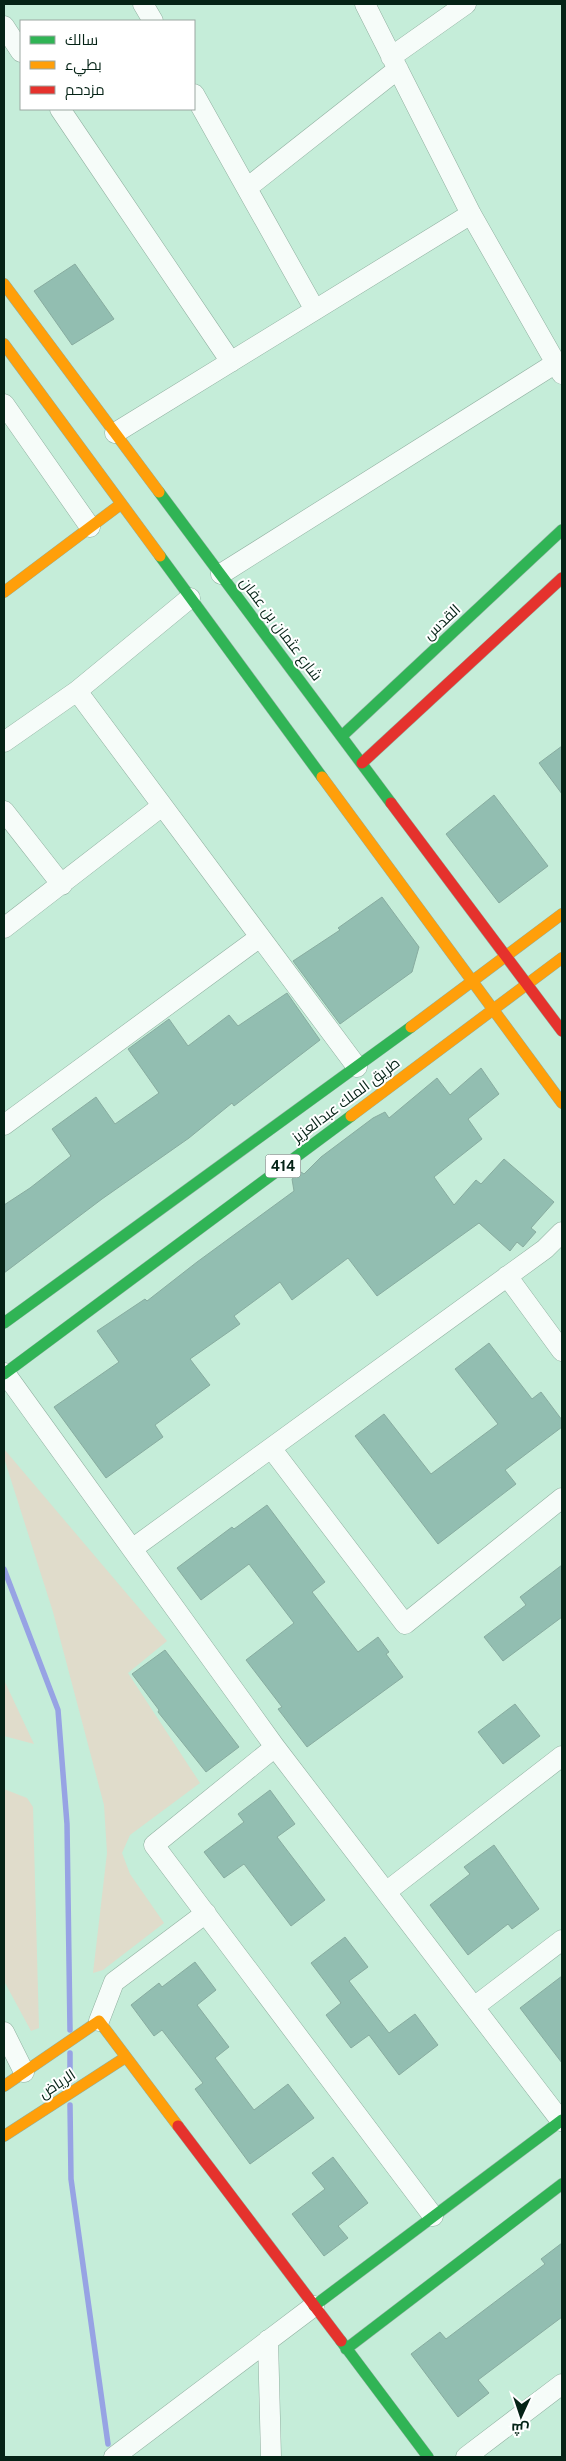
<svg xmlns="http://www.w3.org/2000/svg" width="566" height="2461" font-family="'Public Sans',Cairo,sans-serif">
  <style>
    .green { fill: #e0dccb }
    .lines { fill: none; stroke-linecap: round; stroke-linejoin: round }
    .stream { stroke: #97a3e4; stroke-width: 5.5 }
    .building { fill: #92beb1; stroke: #88aca0 }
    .street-casing { stroke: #90b0a0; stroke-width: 21 }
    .fast-casing { stroke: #90b0a0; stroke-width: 12 }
    .slow-casing { stroke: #90b0a0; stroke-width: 12 }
    .jam-casing { stroke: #90b0a0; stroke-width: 12 }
    .street { stroke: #f6fcf9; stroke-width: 20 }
    .fast { stroke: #30b455; stroke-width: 11 }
    .slow { stroke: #ff9f0a; stroke-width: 11 }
    .jam { stroke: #e5322d; stroke-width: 11 }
    .labels { text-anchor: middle; stroke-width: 4; stroke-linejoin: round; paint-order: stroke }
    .shield { fill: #fff; stroke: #50655c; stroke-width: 1 }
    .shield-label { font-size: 14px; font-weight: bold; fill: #052316 }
    .street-label { font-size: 15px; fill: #052316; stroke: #fff }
  </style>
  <rect width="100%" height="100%" fill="#c5edd9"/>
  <path class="green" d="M4,1449L167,1641L128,1673L200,1783L130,1835L122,1853L130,1874L164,1923L103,1970L93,1973L107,1853L104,1805L53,1612L4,1458Z
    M4,1680L34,1744L4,1736Z
    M4,1789L27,1798L33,1807L39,2028L31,2031L4,1981Z"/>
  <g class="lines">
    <path class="stream" d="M4,1569L58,1710L67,1824L70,2030
      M70,2053V2081
      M70,2105L71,2179L108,2444"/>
  </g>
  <path class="building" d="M75,264L114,319L72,345L34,291Z
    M562,746V794L539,763Z
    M494,795L548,866L499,903L446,834Z
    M382,897L419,947L412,972L340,1024L293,961L340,930L338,928Z
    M287,993L320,1040L234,1106L232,1103L189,1138L102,1199L4,1273V1205L30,1188L71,1156L52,1129L96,1097L115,1124L159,1093L128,1049L169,1019L188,1046L229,1015L238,1026Z
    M481,1068L499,1094L468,1119L482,1139L434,1177L454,1205L476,1180L481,1184L504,1159L554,1202L531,1228L536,1232L523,1247L517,1242L510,1251L479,1223L377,1296L348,1258L292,1300L280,1282L234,1316L240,1324L190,1359L210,1385L155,1425L163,1437L106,1478L54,1407L119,1362L97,1331L145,1299L147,1301L197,1262L294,1191L292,1179L301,1172L304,1174L321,1157L373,1118L385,1112L389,1118L437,1078L450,1095Z
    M489,1343L532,1399L541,1392L562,1420V1427L505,1470L516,1484L438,1544L355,1436L384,1414L431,1474L498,1424L455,1369Z
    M267,1505L325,1582L312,1592L358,1652L378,1637L389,1652L386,1654L403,1677L307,1747L278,1709L282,1707L246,1660L294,1623L249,1564L201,1600L177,1568L232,1527L234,1529Z
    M562,1565V1617L503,1661L484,1637L526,1605L520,1597Z
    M165,1650L239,1747L206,1772L158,1712L159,1710L132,1674Z
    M515,1704L540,1736L503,1764L478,1732Z
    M270,1790L295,1824L277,1837L325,1900L291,1926L244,1864L224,1878L204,1852L244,1822L238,1814Z
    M494,1845L539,1909L512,1929L508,1924L468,1955L430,1905L470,1874L464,1867Z
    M345,1937L368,1967L349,1981L389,2033L415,2014L438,2045L399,2075L369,2035L351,2048L326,2015L341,2003L311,1963Z
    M195,1962L216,1990L197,2005L229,2047L215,2058L254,2110L288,2084L314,2118L250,2164L195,2089L203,2083L162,2030L154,2036L131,2005L159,1983L162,1987Z
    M562,1976V2063L520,2008Z
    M333,2157L368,2203L338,2226L348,2238L324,2256L292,2214L325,2189L312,2173Z
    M562,2243V2317L478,2380L489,2393L458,2417L411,2354L440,2332L446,2339L545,2264L541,2259Z"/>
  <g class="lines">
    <g class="street-casing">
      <path id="street" d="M143,4L153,21
        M365,4L471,214L562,374
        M4,26L21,52
        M391,57L466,4
        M194,94L315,310
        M60,109L231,362
        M247,188L398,69
        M4,404L90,527
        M115,433L471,214
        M221,574L556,363
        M77,691L357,1067
        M4,742L77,691L190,598
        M4,811L62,885
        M4,928L162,806
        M4,1125L260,937
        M507,1276L562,1351
        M5,1373L275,1747L561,2121
        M271,1448L405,1624L562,1498
        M132,1549L545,1249L562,1232
        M275,1747L154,1845L433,2216
        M386,1892L562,1756
        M474,2007L562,1940
        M99,2021L114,1982L206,1913
        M4,2032L24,2072
        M268,2340L271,2457
        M114,2457L314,2306
        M466,2457L562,2384"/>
    </g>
    <g class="fast-casing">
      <path id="fast" d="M159,492L391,803
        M160,556L322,777
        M342,736L562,530
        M4,1323L411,1027
        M4,1374L351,1116
        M314,2306L562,2120
        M341,2341L428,2457
        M346,2349L562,2184"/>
    </g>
    <g class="slow-casing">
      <path id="slow" d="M4,284L159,492
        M4,344L160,556
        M4,592L121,504
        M322,777L562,1103
        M411,1027L562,914
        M351,1116L562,958
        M4,2086L99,2021L178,2126
        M4,2136L126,2057"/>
    </g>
    <g class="jam-casing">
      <path id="jam" d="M362,763L562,578
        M391,803L562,1031
        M178,2126L341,2341"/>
    </g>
    <use href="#street" class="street"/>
    <use href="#fast" class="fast"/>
    <use href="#slow" class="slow"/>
    <use href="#jam" class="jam"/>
  </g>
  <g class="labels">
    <rect class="shield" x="265.5" y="1154.5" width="35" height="23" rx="4"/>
    <g class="shield-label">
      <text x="283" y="1171">414</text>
    </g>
    <g class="street-label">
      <text transform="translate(442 622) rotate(-43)" y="5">القدس</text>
      <text transform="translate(281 629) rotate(53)" y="5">شارع عثمان بن عفان</text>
      <text transform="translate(346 1100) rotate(-37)" y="5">طريق الملك عبدالعزيز</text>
      <text transform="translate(57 2084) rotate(-33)" y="5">الرياض</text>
    </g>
  </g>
  <rect width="566" height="2461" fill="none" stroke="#052316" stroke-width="10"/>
  <rect x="20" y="20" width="175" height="90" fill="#ffffff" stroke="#9ba7a2"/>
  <rect x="30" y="36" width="25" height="8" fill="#30b455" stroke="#9ba7a2"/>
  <text x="65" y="45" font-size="15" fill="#052316">سالك</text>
  <rect x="30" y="61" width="25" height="8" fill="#ff9f0a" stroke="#9ba7a2"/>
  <text x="65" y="70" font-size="15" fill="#052316">بطيء</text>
  <rect x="30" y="86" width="25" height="8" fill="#e5322d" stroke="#9ba7a2"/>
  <text x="65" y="95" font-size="15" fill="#052316">مزدحم</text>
  <g transform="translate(521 2416) rotate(183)" stroke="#ffffff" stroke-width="4" paint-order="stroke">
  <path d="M0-4L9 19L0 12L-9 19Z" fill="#052316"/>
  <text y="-8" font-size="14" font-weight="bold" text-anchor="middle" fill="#052316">ش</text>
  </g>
</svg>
